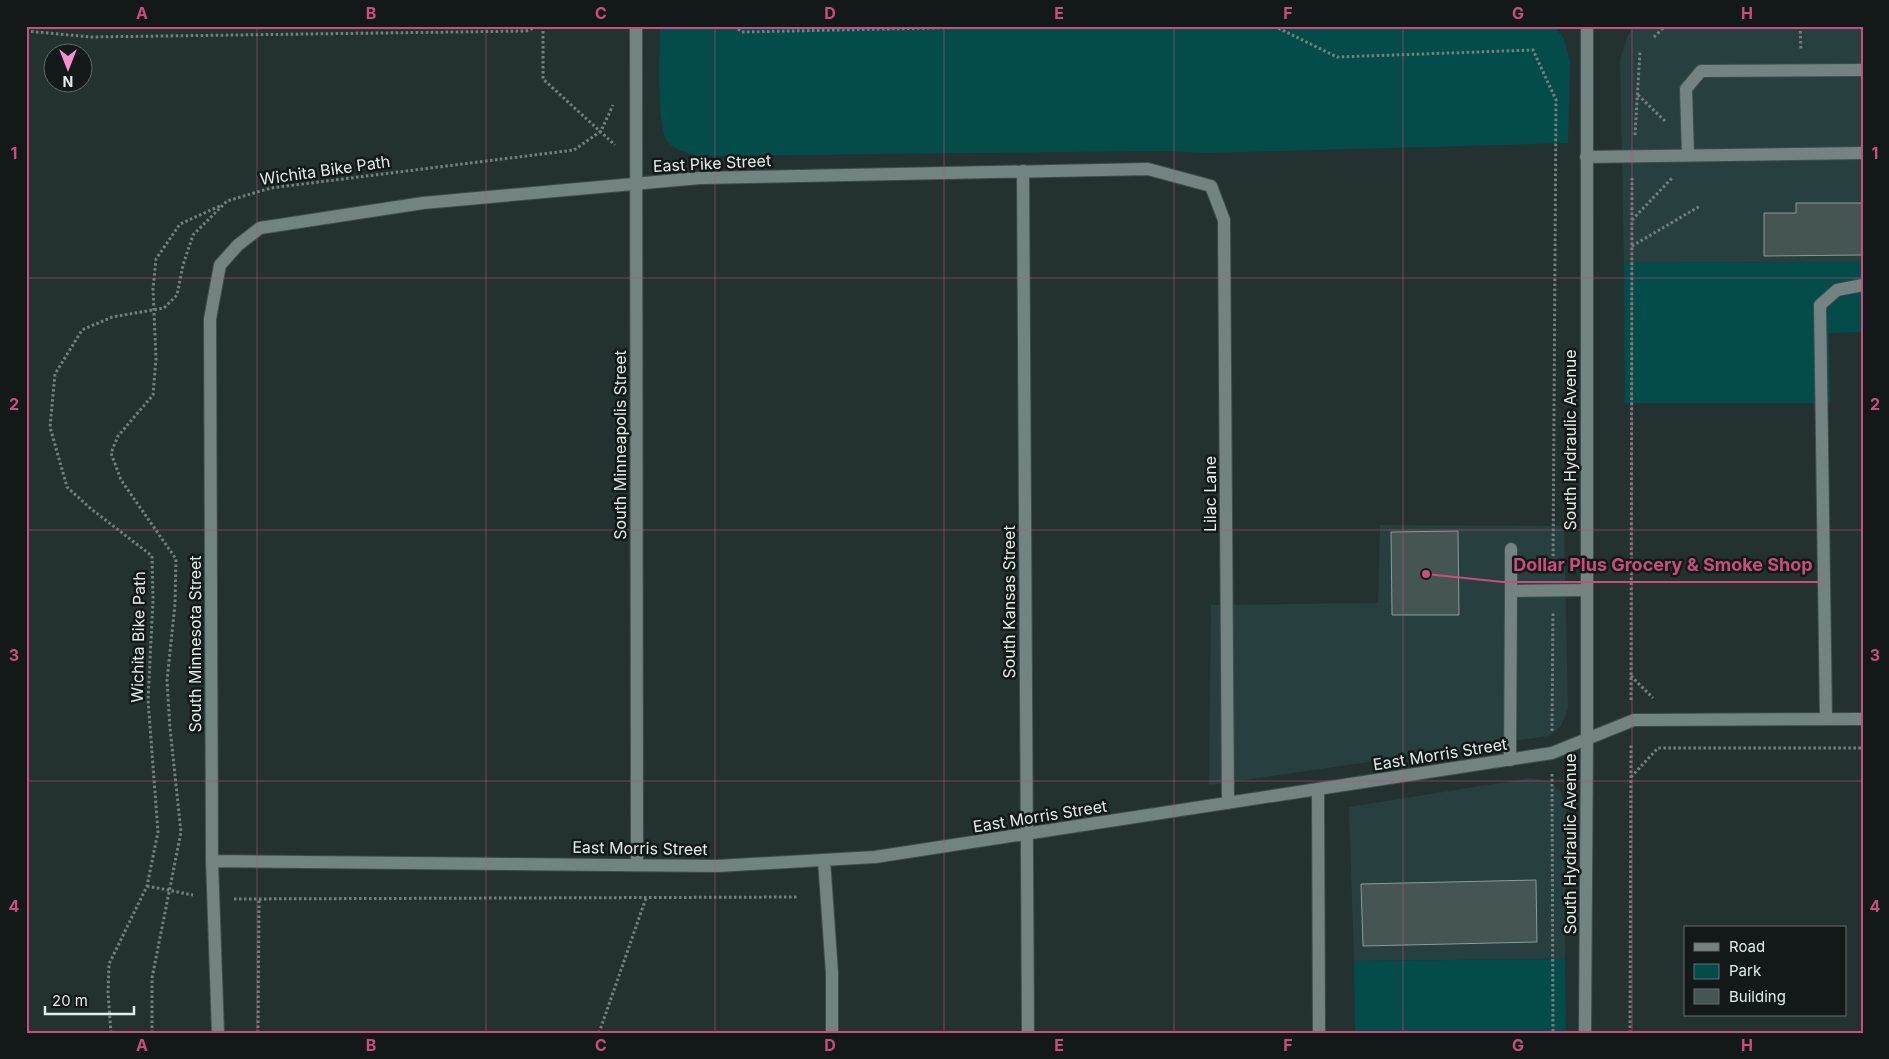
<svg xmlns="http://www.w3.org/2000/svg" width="1889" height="1059" font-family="Inter,sans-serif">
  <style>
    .built { fill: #273f3e }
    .green { fill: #034c4a }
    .building { fill: #455554; stroke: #899b9a }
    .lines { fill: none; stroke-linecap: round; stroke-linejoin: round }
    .service-casing { stroke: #3f4d4c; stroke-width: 14 }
    .minor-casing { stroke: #3f4d4c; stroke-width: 14 }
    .tertiary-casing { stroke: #3f4d4c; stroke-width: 14 }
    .path { stroke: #73807f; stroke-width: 3; stroke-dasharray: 2.5 2.5; stroke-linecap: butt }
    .service { stroke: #728382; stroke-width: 12 }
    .minor { stroke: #728382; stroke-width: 12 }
    .tertiary { stroke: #728382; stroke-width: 12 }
    .grid { fill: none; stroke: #ca4d7f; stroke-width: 1; stroke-opacity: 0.55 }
    .labels { text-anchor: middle; stroke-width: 5; stroke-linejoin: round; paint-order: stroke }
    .street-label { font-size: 16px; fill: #e3edec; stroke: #121918 }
    .leader { fill: none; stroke: #ca4d7f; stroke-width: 2 }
    .callout-dot { fill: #ca4d7f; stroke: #121918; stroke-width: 2 }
    .callout-label { font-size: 18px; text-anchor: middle; font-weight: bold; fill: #ca4d7f; stroke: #121918; stroke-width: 5; stroke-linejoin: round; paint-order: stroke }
    .neatline { fill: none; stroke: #ca4d7f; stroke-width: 2 }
    .grid-label { font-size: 16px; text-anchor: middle; font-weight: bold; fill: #ca4d7f }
  </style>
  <rect width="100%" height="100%" fill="#233231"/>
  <path class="built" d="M1635,26H1863V262L1624,263L1620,59L1628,35Z
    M1380,525L1564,526L1568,709L1561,726L1549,736L1209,785L1211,605L1378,603Z
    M1530,778L1549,781L1560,791L1566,809L1565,959L1354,961L1349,807Z"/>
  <path class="green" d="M660,26H1554L1564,39L1570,61L1568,143L1207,153L1166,151L698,156C687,153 674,150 667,141C656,125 660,49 660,26Z
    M1863,262V332L1829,333L1830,403H1625L1624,263Z
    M1565,959L1566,1033H1355L1354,961Z"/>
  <path class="building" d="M1796,203H1863V255L1764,256V213H1796Z
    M1458,531L1459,615H1392L1391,532Z
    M1536,880L1537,942L1363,946L1361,884Z"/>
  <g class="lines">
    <g class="service-casing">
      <path id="service" d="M1688,155L1686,89L1701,71L1863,70
        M1586,157L1863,153
        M1511,549V591
        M1826,719L1820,305L1837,290L1863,285
        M1510,760L1511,591L1587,590
        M1318,790L1319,1033
        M824,860L832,973V1033"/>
    </g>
    <g class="minor-casing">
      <path id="minor" d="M636,26L637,864
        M1023,171L1028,1033
        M212,861L717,866L875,857L1552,753L1634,720L1863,719
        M218,1033L212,861L210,319L220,265L238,245L260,228L423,203L700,178L1148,169L1211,186L1224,220L1228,803"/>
    </g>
    <g class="tertiary-casing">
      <path id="tertiary" d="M1585,1033L1587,739V26"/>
    </g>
    <path class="path" d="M543,26V79L615,145
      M734,26L742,32L1027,26
      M1274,26L1337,57L1533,50L1556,100L1553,571
      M1800,26L1801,51
      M26,31L91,37L526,31L540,26
      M1654,37L1665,26
      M1638,95L1666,122
      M1635,135L1640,51
      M1632,220L1673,177
      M1632,246L1700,206
      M1631,676L1653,698
      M1631,700L1632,178
      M1552,731L1553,612
      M1552,774L1553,1033
      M1631,777L1658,748H1863
      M147,886L193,895
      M234,899L799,897
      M111,1033L108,993L109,964L147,886L158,832L148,700L153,600L152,556L90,508L67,487L50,427L55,374L82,330L112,317L164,308L177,295L183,265L193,235L227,201L271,188L574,150L601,131L613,105
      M152,1033V978L181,832L170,728L167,681L175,604L176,559L121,480L111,453L118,436L153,395L156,359L153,289L156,259L180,224L222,205
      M258,1033L259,899
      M599,1033L646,898
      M1630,1033L1631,743"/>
    <use href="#service" class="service"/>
    <use href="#minor" class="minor"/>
    <use href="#tertiary" class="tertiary"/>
  </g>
  <path class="grid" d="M257,26V1033M486,26V1033M715,26V1033M944,26V1033M1174,26V1033M1403,26V1033M1632,26V1033M26,278H1863M26,530H1863M26,781H1863"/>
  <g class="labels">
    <g class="street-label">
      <text transform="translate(712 163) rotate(-3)" y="6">East Pike Street</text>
      <text transform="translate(325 170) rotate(-8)" y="6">Wichita Bike Path</text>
      <text transform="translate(1570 440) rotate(-90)" y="6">South Hydraulic Avenue</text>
      <text transform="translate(620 445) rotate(-90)" y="6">South Minneapolis Street</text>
      <text transform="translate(1210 494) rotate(-90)" y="6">Lilac Lane</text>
      <text transform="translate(1009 602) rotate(-90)" y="6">South Kansas Street</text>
      <text transform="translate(138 637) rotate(-89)" y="6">Wichita Bike Path</text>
      <text transform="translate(195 644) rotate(-90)" y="6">South Minnesota Street</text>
      <text transform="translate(1440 754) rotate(-9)" y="6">East Morris Street</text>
      <text transform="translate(1040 816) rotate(-9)" y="6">East Morris Street</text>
      <text transform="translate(1570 844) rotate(-90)" y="6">South Hydraulic Avenue</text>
      <text transform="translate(640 848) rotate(1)" y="6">East Morris Street</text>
    </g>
  </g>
  <path class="leader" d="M1426 574L1503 582H1823"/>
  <circle class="callout-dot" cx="1426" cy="574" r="5"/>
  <g class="callout-label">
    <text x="1663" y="571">Dollar Plus Grocery &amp; Smoke Shop</text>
  </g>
  <rect width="1889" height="1059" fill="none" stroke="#121918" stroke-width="55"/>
  <rect x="1684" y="926" width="162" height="90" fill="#121918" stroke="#666e6d"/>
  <rect x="1694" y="943" width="25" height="8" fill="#728382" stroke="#666e6d"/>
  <text x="1729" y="952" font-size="15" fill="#e3edec">Road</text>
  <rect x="1694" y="964" width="25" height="15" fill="#034c4a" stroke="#666e6d"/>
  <text x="1729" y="976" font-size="15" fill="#e3edec">Park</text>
  <rect x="1694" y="989" width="25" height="15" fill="#455554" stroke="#666e6d"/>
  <text x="1729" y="1002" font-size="15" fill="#e3edec">Building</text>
  <g transform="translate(68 68) rotate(180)"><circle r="24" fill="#121918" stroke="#666e6d"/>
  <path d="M0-4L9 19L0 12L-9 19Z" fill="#f591d2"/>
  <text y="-8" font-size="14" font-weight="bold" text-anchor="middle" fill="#e3edec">N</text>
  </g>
  <path d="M45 1006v8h89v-8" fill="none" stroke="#e3edec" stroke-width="2.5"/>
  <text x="52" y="1006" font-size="15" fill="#e3edec" stroke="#121918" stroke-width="4" paint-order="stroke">20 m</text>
  <rect x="28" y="28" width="1834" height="1004" class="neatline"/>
  <g class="grid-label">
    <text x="142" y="19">A</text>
    <text x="371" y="19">B</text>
    <text x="601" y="19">C</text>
    <text x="830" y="19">D</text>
    <text x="1059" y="19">E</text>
    <text x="1288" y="19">F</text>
    <text x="1518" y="19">G</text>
    <text x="1747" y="19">H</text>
    <text x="14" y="159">1</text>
    <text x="1875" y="159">1</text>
    <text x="14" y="410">2</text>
    <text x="1875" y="410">2</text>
    <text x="14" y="661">3</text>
    <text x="1875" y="661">3</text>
    <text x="14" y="912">4</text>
    <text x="1875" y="912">4</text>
    <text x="142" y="1051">A</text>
    <text x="371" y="1051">B</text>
    <text x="601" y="1051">C</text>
    <text x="830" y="1051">D</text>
    <text x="1059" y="1051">E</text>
    <text x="1288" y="1051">F</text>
    <text x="1518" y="1051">G</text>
    <text x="1747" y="1051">H</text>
  </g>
</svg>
